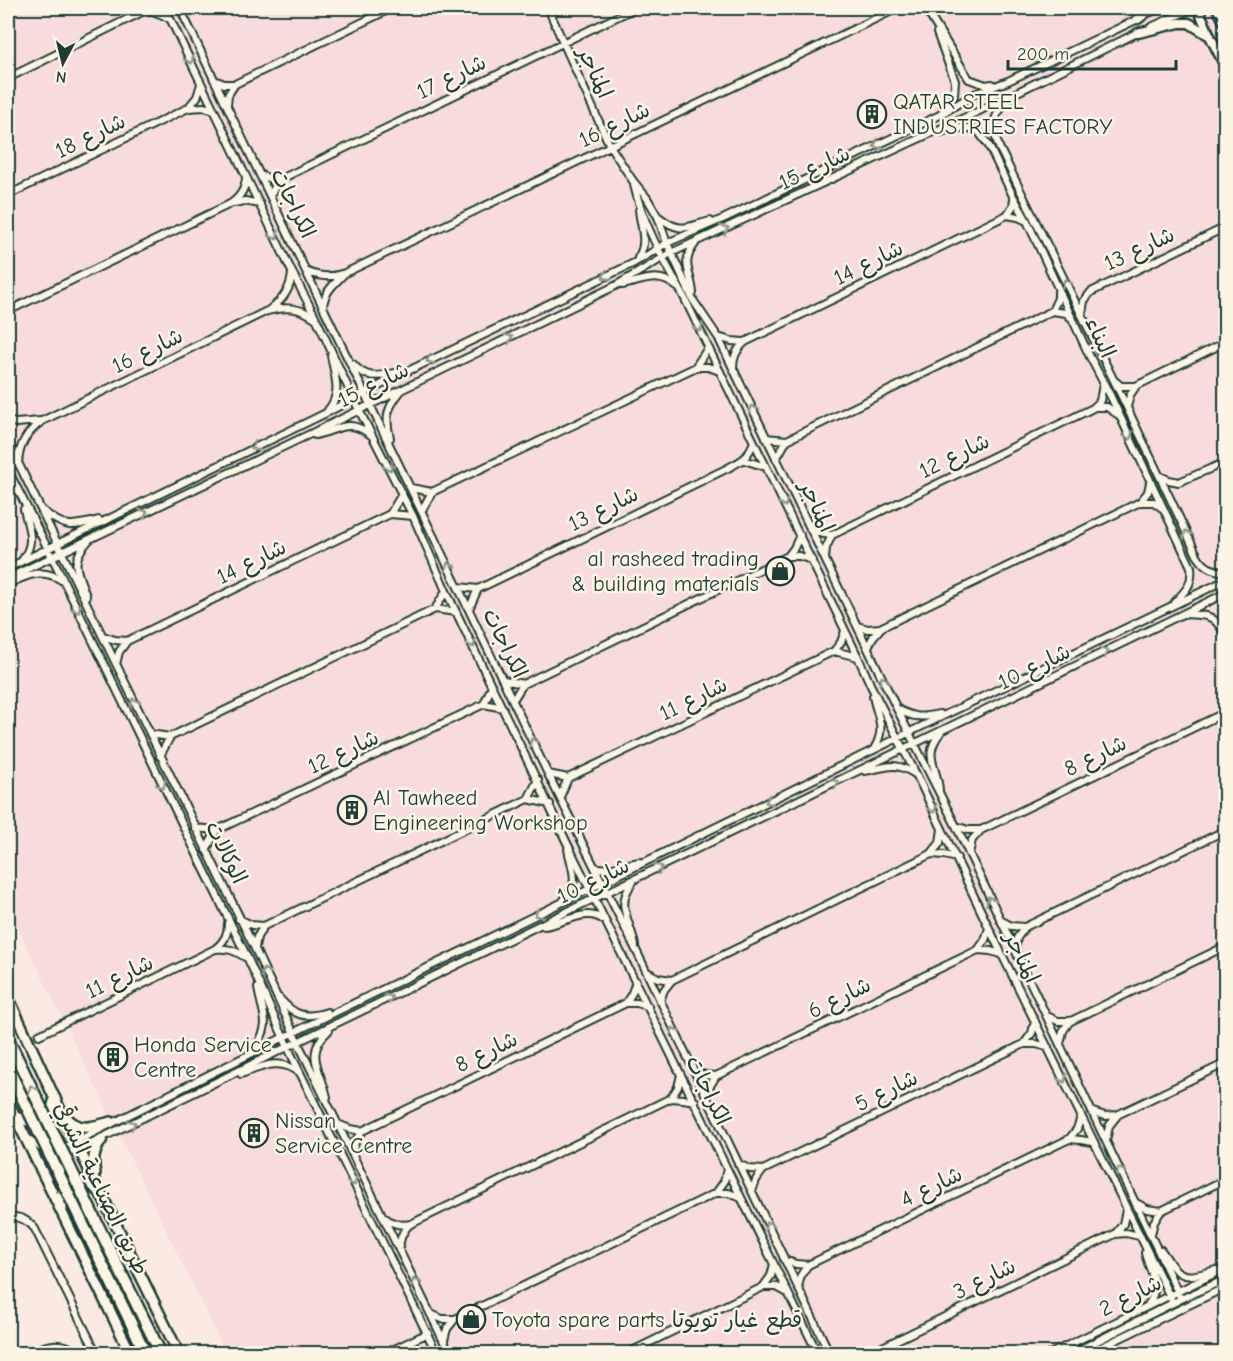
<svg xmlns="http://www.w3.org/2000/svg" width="1233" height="1361" font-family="'Comic Neue','Playpen Sans Arabic',sans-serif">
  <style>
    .built { fill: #f8dcdd }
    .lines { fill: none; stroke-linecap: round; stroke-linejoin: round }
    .street-casing { stroke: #1f3d34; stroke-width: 10 }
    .secondary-casing { stroke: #1f3d34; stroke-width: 13 }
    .primary-casing { stroke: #1f3d34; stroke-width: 14 }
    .highway-casing { stroke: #1f3d34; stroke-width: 15 }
    .street { stroke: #fcf5e5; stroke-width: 6 }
    .secondary { stroke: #fcf5e5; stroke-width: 8 }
    .primary { stroke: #fcf5e5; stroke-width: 9 }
    .highway { stroke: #fcf5e5; stroke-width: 10 }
    .highway-bridge-casing { stroke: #1f3d34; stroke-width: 15; stroke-linecap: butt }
    .highway-bridge { stroke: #fcf5e5; stroke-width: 10 }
    .oneway { stroke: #8e998c }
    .labels { text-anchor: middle; stroke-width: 5; stroke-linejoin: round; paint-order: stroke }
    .street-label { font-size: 22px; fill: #1f3d34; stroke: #fcf5e5 }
    .poi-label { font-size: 22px; fill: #1f3d34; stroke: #fcf5e5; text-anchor: start }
  </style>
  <rect width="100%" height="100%" fill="#faeae1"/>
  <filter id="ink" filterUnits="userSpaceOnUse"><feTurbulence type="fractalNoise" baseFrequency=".0167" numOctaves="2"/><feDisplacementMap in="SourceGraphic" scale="12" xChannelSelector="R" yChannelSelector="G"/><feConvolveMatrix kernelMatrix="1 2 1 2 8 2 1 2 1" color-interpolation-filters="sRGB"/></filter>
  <g filter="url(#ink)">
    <path class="built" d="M8,8H1225V1353H226L15,922L8,924Z"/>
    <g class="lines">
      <g class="street-casing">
        <path id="street" d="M165,8L292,272L317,320L353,398L413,516L446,591L567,843L818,1354
          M180,8L323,307L548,774L637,952L830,1354
          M548,8L563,42L610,146L633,181L647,198L658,217L667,243L693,300L718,337L897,709L956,826L1181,1299
          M925,8L969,79L986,85L992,84
          M1149,13L1161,8
          M1151,27L1194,8
          M937,33L955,81L954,95L942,112
          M8,78L142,12C153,10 160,13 170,19
          M214,80L224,84H235L392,8
          M1011,98C993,115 990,123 999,147L1121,395L1197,555C1205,568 1211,570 1226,572
          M227,105L228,95L235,84
          M189,108L204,107L214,110
          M941,132L955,128H969L978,131L989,146L1013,196L1027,221L1089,355L1111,397L1191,567C1193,585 1186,590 1174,603
          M260,175L271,179L282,178
          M634,185C643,224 663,259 682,293L858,657L871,686L917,776L989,928L1173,1303
          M8,195L188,108L197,97L201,84
          M270,196L276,185L283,178L635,8
          M234,203L245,201L260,204
          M1007,215L1018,217L1027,221
          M659,217C681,234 686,227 710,221
          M638,258C648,243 641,228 639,210
          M308,272C320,277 332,278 345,273L898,8
          M622,285C643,281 658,271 677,287
          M693,293C691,271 680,264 695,244
          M323,307C324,292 334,284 344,274
          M270,309C283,300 291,289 292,273
          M8,311L230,204C241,197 246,188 246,176
          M1052,311L1058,298V292
          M1082,314L1084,301L1091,292L1226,227
          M718,337L731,341L744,342
          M353,364C368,382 381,375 401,372
          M696,366L708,348
          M733,367C733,356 737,349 745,342L1007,215L1013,206L1014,199
          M1115,381L1121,386H1136L1226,342
          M1094,407H1107L1117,414
          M1127,407L1130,395L1136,386
          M328,410C343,393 334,375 331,355
          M8,421L16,423L41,421
          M315,435C339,430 349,417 372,436
          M390,438C385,417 387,408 400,392
          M766,438L787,440L1052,311L1066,313L1070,317
          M8,442L255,949L301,1049L450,1354
          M776,459L787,440
          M744,460L766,467
          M18,464C19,445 26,433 42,421L267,311C285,306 300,307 315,318
          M8,470L52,557L149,756L248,959L291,1054L437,1354
          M1160,476L1169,480L1179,482L1226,462
          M411,488L432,492
          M1140,502L1148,492L1150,482
          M42,510C65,529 71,527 99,520
          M422,510L432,492L696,367H708L720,371
          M390,514L402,494
          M810,529L823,534L832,535L1093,408L1100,401L1103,384
          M788,556H799L812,560
          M23,559C36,541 28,529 24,509
          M825,559L826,548L832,535
          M8,568L324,414L408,371L634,263L667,243L725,218L940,115L972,95L1008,81L1140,18
          M8,578L308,435L615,286L671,253L979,111L1141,31
          M8,584C27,575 43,567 63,581
          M459,587L478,589L726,469C743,460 746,460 754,442
          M86,596C78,571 68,563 89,540
          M435,609L456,612
          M469,609L478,589
          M1185,614C1208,615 1214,614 1226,636
          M857,626L868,629L880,628L1140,502H1154L1162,508
          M103,636L115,640L127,641L390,514L413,516
          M868,647L873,637L880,629
          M834,651L858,657
          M116,664L119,652L127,641
          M504,680L523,684
          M873,696C877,717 887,728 874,749
          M513,700L523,684L788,556L794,548L800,535
          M484,704L492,686
          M897,709C914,718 922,718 940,714
          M150,734L170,737L435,609L446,591
          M160,756L170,737
          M865,771C887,768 893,760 915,774
          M548,774L568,778L834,651L841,642L845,631
          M939,790C937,765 922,756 941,732
          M560,797L568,778
          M528,799L550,804
          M956,826L968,830H980
          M195,828L217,830L484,704L503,708
          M206,850L217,830
          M932,854L944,855L957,858
          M969,854L972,840L981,830L1226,712
          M595,867C611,872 623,864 640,862
          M633,882C614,906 631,920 635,946
          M563,901C581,882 572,871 568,849
          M239,919L252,925L264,926L528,799L538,780
          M1000,920L1011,926L1025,927
          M544,926C564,924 586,906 605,921
          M255,948L257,937L264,926
          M215,949C227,948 235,950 245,957
          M978,950L985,940L989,928
          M1015,950L1017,938L1025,927L1226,830
          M647,972L658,978L672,980
          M279,998C295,1016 304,1019 327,1012
          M660,1001L664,990L672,980L931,854L940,843L942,829
          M626,1003L632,993L636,981
          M1047,1016L1058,1021H1071L1226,946
          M39,1035L215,949C224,942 228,935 228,923
          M1024,1044L1032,1033L1035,1021
          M1060,1044L1063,1031L1070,1021
          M253,1051C273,1023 263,1018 258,988
          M694,1071L704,1075L716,1076L978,950L990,951L1002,954
          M241,1074C262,1067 278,1057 299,1072
          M327,1097C321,1070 303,1054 329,1030
          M707,1097L710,1086L716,1076
          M671,1098L678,1087L681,1075
          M1093,1112L1105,1116L1117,1115L1226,1063
          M338,1124L350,1129L362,1131
          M26,1137C48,1154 53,1158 79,1149L281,1050L1226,593
          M1069,1139L1081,1140L1093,1142
          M1106,1141L1109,1126L1117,1116
          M61,1149L276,1041L561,903L953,711L1226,580
          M352,1152L356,1140L362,1131L626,1003H637L648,1006
          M738,1164L750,1169L763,1170
          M752,1191L756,1180L763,1170L1024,1044H1036L1048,1047
          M716,1193H729L741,1198
          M1136,1203L1147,1209L1161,1211L1226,1179
          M8,1217C19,1216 28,1220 35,1229L97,1354
          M384,1217C392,1224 401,1226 411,1224L671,1098L683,1099L695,1101
          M1115,1234L1123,1224L1126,1210
          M1151,1234L1154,1222L1161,1211
          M399,1250C400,1239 402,1231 410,1224
          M1161,1250C1165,1255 1168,1261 1172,1266C1184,1282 1200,1274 1216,1270
          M1145,1253C1150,1274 1162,1284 1148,1305
          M784,1260L796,1264L808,1265
          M763,1287L771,1276L774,1264
          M798,1287L801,1275L808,1265L1069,1139L1077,1129L1081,1117
          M431,1314L442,1319H454
          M444,1340L447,1329L455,1319L716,1193L724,1182L727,1169
          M27,1354C44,1345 62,1339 79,1354
          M384,1354L428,1333
          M626,1354L763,1287H777L788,1293
          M868,1354L1115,1234L1126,1233L1139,1236
          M1050,1354L1226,1268
          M1071,1354L1181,1299L1226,1279
          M1087,1354L1226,1287"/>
      </g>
      <g class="secondary-casing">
        <path id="secondary" d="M1198,8L1210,36L1226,68
          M1217,8L1226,25
          M1138,19L1152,8
          M1138,33L1179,23H1189L1210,36"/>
      </g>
      <g class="primary-casing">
        <path id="primary" d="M8,997L61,1112L179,1354
          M8,1102L131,1354
          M14,1116C36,1127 50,1122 55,1098
          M67,1118C81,1133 93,1126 111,1122
          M95,1173C92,1159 94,1151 102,1139
          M62,1210C62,1203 61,1196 63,1190C70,1175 89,1179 97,1190"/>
      </g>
      <g class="highway-casing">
        <path id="highway" d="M103,1236L161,1354
          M92,1243L146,1354"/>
      </g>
      <use href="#street" class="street"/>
      <use href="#secondary" class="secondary"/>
      <use href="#primary" class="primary"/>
      <use href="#highway" class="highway"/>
      <g class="highway-bridge-casing">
        <path id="highway-bridge" d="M8,1039L103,1236
          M8,1068L92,1243"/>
      </g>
      <use href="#highway-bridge" class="highway-bridge"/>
    </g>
    <defs><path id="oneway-chevron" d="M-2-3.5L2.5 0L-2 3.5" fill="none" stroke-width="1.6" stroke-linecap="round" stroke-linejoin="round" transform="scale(1.5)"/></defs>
    <g class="oneway">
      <use href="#oneway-chevron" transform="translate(190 60) rotate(64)"/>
      <use href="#oneway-chevron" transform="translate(877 145) rotate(154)"/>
      <use href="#oneway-chevron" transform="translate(725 229) rotate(-25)"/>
      <use href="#oneway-chevron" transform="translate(275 236) rotate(64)"/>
      <use href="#oneway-chevron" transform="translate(606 276) rotate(154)"/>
      <use href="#oneway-chevron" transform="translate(1066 283) rotate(-116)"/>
      <use href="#oneway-chevron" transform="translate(699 328) rotate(65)"/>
      <use href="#oneway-chevron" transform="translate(509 338) rotate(-26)"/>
      <use href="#oneway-chevron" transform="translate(430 360) rotate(154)"/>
      <use href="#oneway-chevron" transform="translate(753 409) rotate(-115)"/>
      <use href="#oneway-chevron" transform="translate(1129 436) rotate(65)"/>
      <use href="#oneway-chevron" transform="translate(255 447) rotate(154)"/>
      <use href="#oneway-chevron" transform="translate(389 467) rotate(63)"/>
      <use href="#oneway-chevron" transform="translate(784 503) rotate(64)"/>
      <use href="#oneway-chevron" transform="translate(144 513) rotate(-25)"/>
      <use href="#oneway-chevron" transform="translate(1187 534) rotate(-115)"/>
      <use href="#oneway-chevron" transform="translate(449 566) rotate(-116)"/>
      <use href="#oneway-chevron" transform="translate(77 609) rotate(64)"/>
      <use href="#oneway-chevron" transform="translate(472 644) rotate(64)"/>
      <use href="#oneway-chevron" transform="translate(1105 652) rotate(-26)"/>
      <use href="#oneway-chevron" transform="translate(883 680) rotate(-115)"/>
      <use href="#oneway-chevron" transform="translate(134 702) rotate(-116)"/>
      <use href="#oneway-chevron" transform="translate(533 742) rotate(-116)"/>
      <use href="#oneway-chevron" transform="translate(835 783) rotate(-26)"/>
      <use href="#oneway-chevron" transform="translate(162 785) rotate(64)"/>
      <use href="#oneway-chevron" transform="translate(769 801) rotate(154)"/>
      <use href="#oneway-chevron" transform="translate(933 809) rotate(65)"/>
      <use href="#oneway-chevron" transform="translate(659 868) rotate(-26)"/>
      <use href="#oneway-chevron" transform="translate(990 900) rotate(-116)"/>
      <use href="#oneway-chevron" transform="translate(538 914) rotate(154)"/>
      <use href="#oneway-chevron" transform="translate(265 972) rotate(-114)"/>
      <use href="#oneway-chevron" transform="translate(389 998) rotate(-26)"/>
      <use href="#oneway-chevron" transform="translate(674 1031) rotate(-116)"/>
      <use href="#oneway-chevron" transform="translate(1063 1079) rotate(65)"/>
      <use href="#oneway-chevron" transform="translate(32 1089) rotate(-116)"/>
      <use href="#oneway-chevron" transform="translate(132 1124) rotate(-26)"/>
      <use href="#oneway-chevron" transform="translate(1120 1171) rotate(-115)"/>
      <use href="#oneway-chevron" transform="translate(353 1182) rotate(64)"/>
      <use href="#oneway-chevron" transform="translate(768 1225) rotate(-116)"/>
      <use href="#oneway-chevron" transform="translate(415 1282) rotate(-117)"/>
    </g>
  </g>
  <defs>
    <g id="building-ring" transform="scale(1.5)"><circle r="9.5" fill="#fcf5e5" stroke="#1f3d34" stroke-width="1.5"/><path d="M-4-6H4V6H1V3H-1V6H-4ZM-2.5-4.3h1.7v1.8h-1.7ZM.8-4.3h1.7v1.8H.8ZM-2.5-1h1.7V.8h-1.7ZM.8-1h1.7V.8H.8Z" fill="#1f3d34"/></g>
    <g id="shop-ring" transform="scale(1.5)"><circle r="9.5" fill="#fcf5e5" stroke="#1f3d34" stroke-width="1.5"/><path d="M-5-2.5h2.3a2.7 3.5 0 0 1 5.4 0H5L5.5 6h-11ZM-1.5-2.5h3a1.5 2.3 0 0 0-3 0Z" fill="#1f3d34"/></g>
  </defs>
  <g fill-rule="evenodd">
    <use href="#building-ring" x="872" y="114"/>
    <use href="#shop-ring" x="780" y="571"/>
    <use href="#building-ring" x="352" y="810"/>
    <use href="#building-ring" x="113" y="1057"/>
    <use href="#building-ring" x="254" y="1133"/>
    <use href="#shop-ring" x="471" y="1319"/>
  </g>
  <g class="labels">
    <g class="street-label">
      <text transform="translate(596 72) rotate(65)" y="8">المناجر</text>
      <text transform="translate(451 76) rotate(-26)" y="8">شارع 17</text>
      <text transform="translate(614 124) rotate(-26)" y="8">شارع 16</text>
      <text transform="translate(90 135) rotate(-26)" y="8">شارع 18</text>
      <text transform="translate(814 167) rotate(-25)" y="8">شارع 15</text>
      <text transform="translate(294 203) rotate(64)" y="8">الكراجات</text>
      <text transform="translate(1139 248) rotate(-25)" y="8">شارع 13</text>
      <text transform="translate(868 262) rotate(-26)" y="8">شارع 14</text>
      <text transform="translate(1101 337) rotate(65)" y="8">البناء</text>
      <text transform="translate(147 350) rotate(-26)" y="8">شارع 16</text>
      <text transform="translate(373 384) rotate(-26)" y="8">شارع 15</text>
      <text transform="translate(954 455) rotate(-26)" y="8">شارع 12</text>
      <text transform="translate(818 506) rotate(65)" y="8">المناجر</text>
      <text transform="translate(603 508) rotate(-26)" y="8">شارع 13</text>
      <text transform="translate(251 561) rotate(-26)" y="8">شارع 14</text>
      <text transform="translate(506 643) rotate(64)" y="8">الكراجات</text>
      <text transform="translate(1034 666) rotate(-26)" y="8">شارع 10</text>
      <text transform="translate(693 698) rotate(-26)" y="8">شارع 11</text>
      <text transform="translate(343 751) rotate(-25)" y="8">شارع 12</text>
      <text transform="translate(1095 755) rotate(-26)" y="8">شارع 8</text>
      <text transform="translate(227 852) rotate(64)" y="8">الوكالات</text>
      <text transform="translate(593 880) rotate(-26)" y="8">شارع 10</text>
      <text transform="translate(1023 957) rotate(64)" y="8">المناجر</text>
      <text transform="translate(119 976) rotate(-26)" y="8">شارع 11</text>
      <text transform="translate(839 997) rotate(-26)" y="8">شارع 6</text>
      <text transform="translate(486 1051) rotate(-26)" y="8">شارع 8</text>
      <text transform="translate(709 1090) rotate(64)" y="8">الكراجات</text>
      <text transform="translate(886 1090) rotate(-26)" y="8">شارع 5</text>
      <text transform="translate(931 1186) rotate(-26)" y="8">شارع 4</text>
      <text transform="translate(102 1188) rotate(64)" y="8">طريق الصناعية الشرقي</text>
      <text transform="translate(984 1278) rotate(-26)" y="8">شارع 3</text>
      <text transform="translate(1130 1295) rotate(-26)" y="8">شارع 2</text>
    </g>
    <g class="poi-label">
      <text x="893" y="109">QATAR STEEL<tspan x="893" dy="25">INDUSTRIES FACTORY</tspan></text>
      <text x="759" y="566" text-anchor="end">al rasheed trading<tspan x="759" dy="25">&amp; building materials</tspan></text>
      <text x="373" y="805">Al Tawheed<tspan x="373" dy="25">Engineering Workshop</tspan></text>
      <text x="134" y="1052">Honda Service<tspan x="134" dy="25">Centre</tspan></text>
      <text x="275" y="1128">Nissan<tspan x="275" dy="25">Service Centre</tspan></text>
      <text x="492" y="1327">Toyota spare parts قطع غيار تويوتا</text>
    </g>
  </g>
  <rect width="1233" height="1361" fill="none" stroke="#fcf5e5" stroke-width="30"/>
  <rect x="15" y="15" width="1203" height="1331" fill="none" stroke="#1f3d34" stroke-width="2" filter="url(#ink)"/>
  <g transform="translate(63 63) rotate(187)" stroke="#fcf5e5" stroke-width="4.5" paint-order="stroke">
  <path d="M0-4.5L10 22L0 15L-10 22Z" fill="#1f3d34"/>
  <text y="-9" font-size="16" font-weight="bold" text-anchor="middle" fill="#1f3d34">N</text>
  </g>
  <path d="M1008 60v9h168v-9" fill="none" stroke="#1f3d34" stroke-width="3"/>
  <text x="1017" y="60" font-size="18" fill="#1f3d34" stroke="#fcf5e5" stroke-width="4.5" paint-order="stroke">200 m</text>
</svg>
